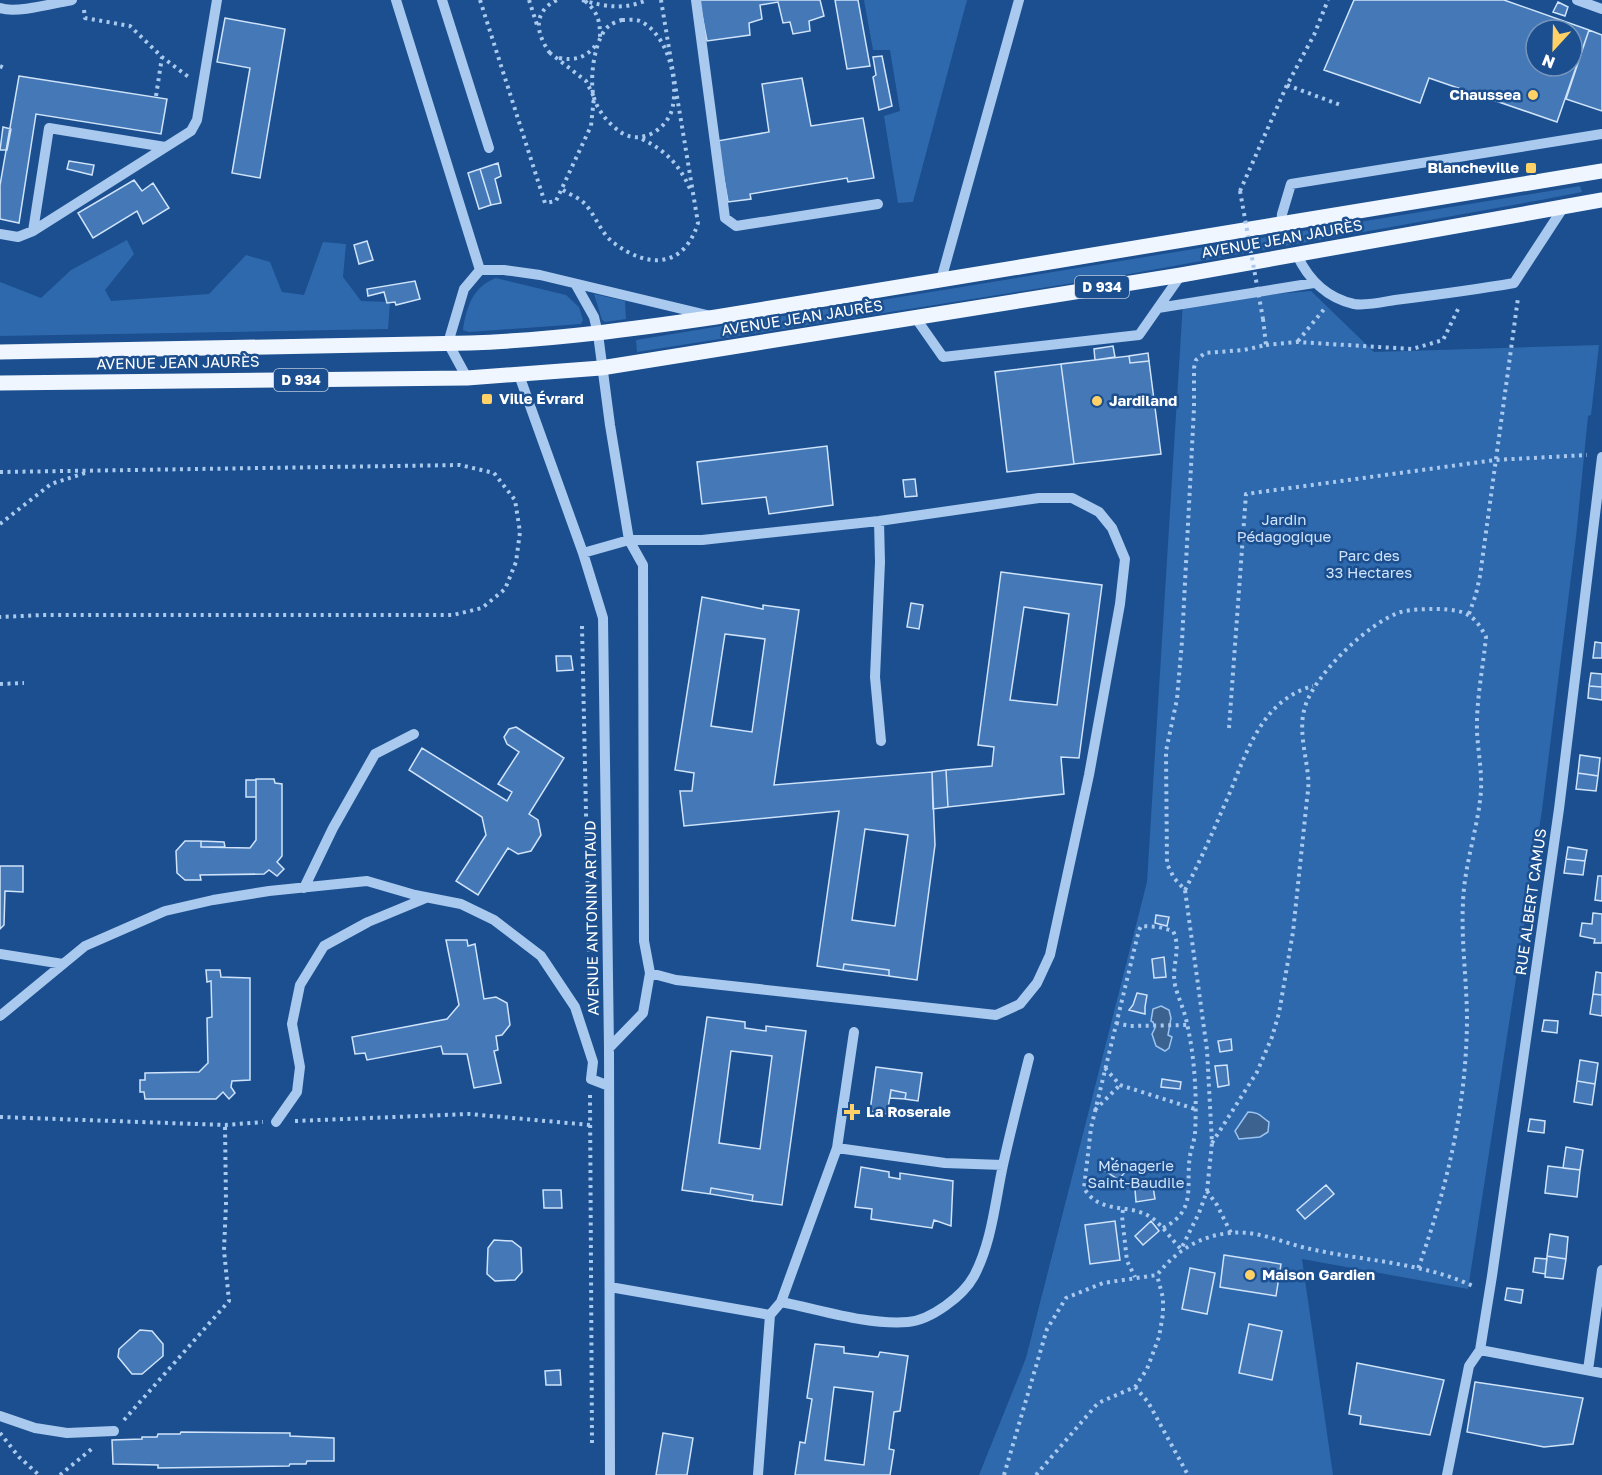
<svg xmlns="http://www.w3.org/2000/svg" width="1602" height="1475" font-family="'Golos Text',sans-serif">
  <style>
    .green { fill: #2e69ad }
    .water { fill: #3c6290; stroke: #9cc4f0; stroke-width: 1.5 }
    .building { fill: #4478b7; stroke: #cfe3fa; stroke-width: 1.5; fill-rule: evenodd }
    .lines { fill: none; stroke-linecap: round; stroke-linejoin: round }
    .path { stroke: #a9c9ee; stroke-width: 4; stroke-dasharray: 3 4.5; stroke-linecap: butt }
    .minor { stroke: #a9c9ee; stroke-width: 10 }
    .major { stroke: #f0f6ff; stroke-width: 15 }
    .path-bridge { stroke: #a9c9ee; stroke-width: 4; stroke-dasharray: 3 4.5; stroke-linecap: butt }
    .poi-dot { fill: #ffd166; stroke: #1b4f8f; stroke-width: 2 }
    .labels { text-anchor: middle; stroke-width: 5; stroke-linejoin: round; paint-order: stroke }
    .shield { fill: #1b4f8f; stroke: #bbcadd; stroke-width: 1.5 }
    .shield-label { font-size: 14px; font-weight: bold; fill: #fff }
    .poi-label { font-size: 15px; font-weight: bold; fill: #fff; stroke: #1b4f8f; text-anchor: start }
    .street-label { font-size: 15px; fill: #fff; stroke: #1b4f8f }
    .park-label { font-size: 15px; fill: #cfe3fa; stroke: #1b4f8f }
  </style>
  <rect width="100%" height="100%" fill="#1b4f8f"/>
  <path class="green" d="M864,0H967L913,202L898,203L884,116L900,111L890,50H873Z
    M1580,186L1582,192L1541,200L1118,276L637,352L636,340Z
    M127,240L134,254L105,290L111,301L209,294L246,255L270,262L282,292L304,295L323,242L346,244L343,277L361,301L390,302L388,329L0,336V282L41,298L71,270Z
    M496,278L566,295L579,307L583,320L581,324L469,332L463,330C466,308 473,286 496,278Z
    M1311,291L1374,352L1599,345L1591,415L1588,416L1576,537L1542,810L1468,1289L1302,1259L1333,1475H979L1026,1358L1147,882L1183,302Z
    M594,294L625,301L626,319L605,322L602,320Z"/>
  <path class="water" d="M1161,1006L1169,1010L1171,1018L1168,1035L1172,1037L1169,1048L1165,1051L1156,1046L1152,1034L1155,1028L1153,1022L1151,1021L1153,1009Z
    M1248,1112C1260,1112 1261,1117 1269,1122L1268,1132L1260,1137L1239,1139L1235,1131Z"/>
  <path class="building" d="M699,0H820L824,16L809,21L810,31L793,34L790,22L783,23L778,2L760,5L762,19L749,23L750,35L707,41Z
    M835,0H858L870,66L847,69Z
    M1354,0H1504L1589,30L1557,122L1429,78L1420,103L1324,70ZM1536,30H1572V66H1536Z
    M1558,2L1568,7L1565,16L1553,12Z
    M225,18L285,29L260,178L232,173L250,68L217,62Z
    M1589,30L1602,35V111L1566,99Z
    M882,56L892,106L879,110L873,77L876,75L873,57Z
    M19,76L167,99L161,134L36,114L19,223L0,219V185Z
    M802,78L811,126L863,118L874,178L848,182L847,178L750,194L751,199L728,202L717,141L769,132L762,84Z
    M3,127L11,129L7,150H0Z
    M69,161L94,165L92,175L67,169Z
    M498,163L501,176L495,179L501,203L491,205L480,169Z
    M480,169L491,205L479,209L468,173Z
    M134,180L142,191L153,183L169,208L143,224L137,211L93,238L78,213Z
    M367,241L373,260L359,264L354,245Z
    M415,281L420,299L396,305L395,302L387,303L384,292L368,296L367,289Z
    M1113,346L1115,357L1095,360L1094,349Z
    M1148,353L1149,361L1130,363L1129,356Z
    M1129,356L1130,363L1149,361L1161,454L1074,464L1061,364Z
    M1061,364L1074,464L1007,472L995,372Z
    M827,446L833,505L769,514L766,497L702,504L697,462Z
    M915,479L917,496L905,497L903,480Z
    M1001,572L1102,585L1079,758L1061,757L1064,794L948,807L946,770L992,766L994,747L978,745ZM1024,607L1069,614L1057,705L1010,700Z
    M702,597L763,609V605L799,610L774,785L932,772L935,845L917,980L889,976V970L844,964L843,970L817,966L839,811L684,826L680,791H692L694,773L675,770ZM725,634L765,639L752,732L711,726ZM865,829L908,835L895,926L852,920Z
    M911,603L923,605L919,629L907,627Z
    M1595,642L1602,643V658H1593Z
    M556,656H571L573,670L557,671Z
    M1591,673L1602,674V687L1589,686Z
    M1589,686L1602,687V700L1588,698Z
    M516,727L564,758L529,814L538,820L541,835L531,851L518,854L508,848L478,895L456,881L486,835L482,817L409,770L422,748L507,801L512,792L498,784L519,752L507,744L504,737L509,729Z
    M1580,755L1600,758L1598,776L1578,773Z
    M946,770L948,807L933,809L932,772Z
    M1578,773L1598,776L1596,791L1576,789Z
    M256,779H274L275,783L282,784V856L277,862L284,869L277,876L269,870L264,874L200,875L201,880H185L177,873L176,851L185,841H201V847L250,848L256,840Z
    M246,780H256V797H246Z
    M201,841L224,842L225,847H201Z
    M1568,847L1587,850L1585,861L1566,859Z
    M1566,859L1585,861L1583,875L1564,873Z
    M0,866H23V892L5,891L4,925L0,929Z
    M1598,876H1602V901L1595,900Z
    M1593,913L1602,914V943H1594L1595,939L1580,936L1582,923L1592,924Z
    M1156,915L1169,917L1167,926L1155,923Z
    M446,940H467L468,946L475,944L484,999L496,997L507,1003L510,1025L502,1035L496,1036L498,1050L494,1051L501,1083L474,1088L467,1054H443L441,1046L367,1060L365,1053L355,1054L352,1037L447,1019L459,1005Z
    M1164,957L1166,977L1154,978L1152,959Z
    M844,964L889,970V976L843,970Z
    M206,970H220L221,977L250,978V1080L232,1081L231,1087L235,1093L229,1099L223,1092L216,1099H145L144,1092H140V1080H145V1073L199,1072L208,1063L207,1018L212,1017L211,981L207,982Z
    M1596,972L1602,973V995L1593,994Z
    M1137,993L1147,995L1145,1007V1014L1129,1010L1133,1005Z
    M1593,994L1602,995V1016L1590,1014Z
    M707,1017L745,1022V1028L766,1031V1026L806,1031L782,1205L752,1201L753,1195L711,1188L710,1194L682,1190ZM731,1051L772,1056L760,1149L719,1143Z
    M1544,1020L1558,1021L1557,1033L1542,1031Z
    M1231,1039L1232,1050L1220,1052L1218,1041Z
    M1580,1060L1598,1063L1595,1084L1577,1081Z
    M1227,1065L1229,1085L1218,1087L1215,1066Z
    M876,1067L922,1073L918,1101L905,1099L906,1093L891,1090L887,1114L870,1111Z
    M1162,1079L1181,1082L1180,1089L1161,1087Z
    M1577,1081L1595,1084L1592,1105L1574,1102Z
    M891,1090L906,1093L905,1099L890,1098Z
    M1530,1119L1545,1121L1544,1133L1528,1131Z
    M1566,1147L1583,1150L1580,1170L1563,1168Z
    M1112,1158L1127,1169L1119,1180L1104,1170Z
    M1548,1166L1580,1170L1577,1197L1545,1193Z
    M861,1167L889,1172V1177L900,1179V1173L953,1181L951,1226L934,1220L932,1228L871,1219L872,1209L855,1207Z
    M1326,1185L1334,1194L1305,1219L1297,1210Z
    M1153,1187L1155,1199L1136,1202L1135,1189Z
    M711,1188L753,1195L752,1201L710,1194Z
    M543,1190H561L562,1208H544Z
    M1115,1221L1120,1260L1090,1264L1085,1225Z
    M1151,1221L1159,1231L1143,1245L1135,1236Z
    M1550,1234L1568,1237L1566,1259L1547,1256Z
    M494,1240L512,1241L521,1248L522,1272L515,1280L495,1281L487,1274L488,1248Z
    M1224,1255L1281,1264L1276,1296L1220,1287Z
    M1547,1256L1566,1259L1563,1279L1545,1277Z
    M1535,1258L1547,1259L1545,1274L1533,1272Z
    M1190,1268L1215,1273L1207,1314L1182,1309Z
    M1507,1288L1523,1290L1521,1303L1505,1300Z
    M1249,1324L1282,1331L1272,1380L1239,1373Z
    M140,1330L152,1331L163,1344V1356L142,1374H132L118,1357L119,1349Z
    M815,1344L844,1347V1353L878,1357L880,1352L908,1356L900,1411L894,1412L889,1449L894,1450L890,1475H795L800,1442L805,1443L812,1399L807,1398ZM834,1387L873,1392L864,1465L825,1460Z
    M1357,1363L1444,1380L1430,1435L1360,1424L1361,1416L1349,1414Z
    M560,1370L561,1385H546L545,1371Z
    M1475,1382L1583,1398L1573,1444L1544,1447L1467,1432Z
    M181,1432L290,1433V1436L334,1438V1461H307L306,1464H290L289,1466L158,1468V1465L113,1464L112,1440L142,1439V1437H157L158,1434H180Z
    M663,1433L693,1438L687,1475H656Z"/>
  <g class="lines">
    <path class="path" d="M480,0L545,203L556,201L591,126L594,97L586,81L550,53
      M529,0L538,28
      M582,0C606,7 624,10 647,0
      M585,1C598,12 600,21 600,37
      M84,10L85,18L130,26L162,57L190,78
      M622,20C628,20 635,19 640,21C667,34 678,77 673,105C670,127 643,146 622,133C610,125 599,113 594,98C589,81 594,36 610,25C613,23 618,21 622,20Z
      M550,53C536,34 532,12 557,0
      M559,58C574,61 585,58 595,46
      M0,66L6,69
      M1287,85L1343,106
      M156,96L162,57
      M642,139C666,151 679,164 690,189
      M563,190C569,194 577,197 583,202C595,213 600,233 614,243C648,269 684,268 698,223L661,0
      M1240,191L1287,85L1314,35L1328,0
      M1298,341L1325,308
      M1266,345L1297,342L1412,349L1443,340L1459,307
      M0,472L460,465L494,473L515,500L520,532L516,562L505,589L482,608L453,615H43L0,617
      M0,524L51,484L88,472
      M1469,614L1476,594L1480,576L1518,298
      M582,626L590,1000
      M0,684L24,683
      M1229,728L1246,494L1495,460L1587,455
      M1185,890C1202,858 1216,824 1231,790C1241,765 1251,737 1268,716C1279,702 1296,690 1313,686
      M1116,1023L1130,1026L1188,1025
      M1105,1068L1120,1085L1195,1109
      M590,1095L592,1444
      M1095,1110L1120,1085
      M0,1117L225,1125L263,1122
      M295,1121L469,1114L590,1125
      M1212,1143L1257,1072L1272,1037L1279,1013L1293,932L1307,799C1308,791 1309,784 1308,776C1306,754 1298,729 1305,707C1314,675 1369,622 1401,612C1413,609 1426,609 1438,609C1464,610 1474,613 1486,637C1483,668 1476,701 1477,732C1478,751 1482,771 1481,791C1478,829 1464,865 1463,903C1461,942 1467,982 1467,1021C1466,1109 1447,1187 1418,1269
      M1207,1191L1217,1205L1231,1233
      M1123,1210L1122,1216L1127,1261L1135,1277
      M1163,1228C1198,1210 1185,1186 1190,1156C1191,1149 1194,1142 1195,1134C1197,1099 1195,1058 1187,1024C1185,1011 1178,998 1175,985C1171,966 1182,949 1173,931L1159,927L1141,926L1139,930L1091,1128L1084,1188C1100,1216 1130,1202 1152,1218C1163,1226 1171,1239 1181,1249L1199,1213L1207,1191L1212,1143L1207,1050L1185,890L1174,878L1167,864L1166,751L1177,699L1182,641L1194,408V368L1196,360L1205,353L1244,350L1266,345L1263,319
      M1135,1387L1148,1402L1188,1475
      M124,1420L229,1301L224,1250L226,1204L225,1125
      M0,1433L19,1457L39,1475
      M60,1475L94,1447
      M1004,1475L1047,1329L1066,1298L1103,1283L1157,1275C1176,1251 1199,1236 1230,1233C1257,1230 1281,1242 1306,1248C1362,1261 1423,1262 1475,1287
      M1036,1475L1098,1403L1135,1387L1147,1369L1159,1337L1163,1314V1298L1157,1275"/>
    <path class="minor" d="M396,0L480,270
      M442,0L489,148
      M696,0L725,218L736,226L878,204
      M1577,0L1602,9
      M0,8C15,14 55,3 72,0
      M1281,224L1282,214L1291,184L1602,134
      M33,231L49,128L165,147
      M0,234L18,237L33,231L191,131L197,120L217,0
      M1297,255C1308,279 1327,298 1354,304C1366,306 1383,302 1395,300C1435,295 1474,290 1514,283L1563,208
      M941,280L1019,0
      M576,285L594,317L598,334L610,425L629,540L643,565L644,941L650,973L676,980L996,1015L1020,1004L1037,983L1050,955L1089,775L1120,604L1125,559L1112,528L1099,512L1072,498H1039L879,521L702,540H629L583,553
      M1158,308L1314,283
      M915,317L943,357L1139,335L1181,275
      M519,375L583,553L603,618L609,1048L610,1475
      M467,378L448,343L464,289L480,270H504L540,275L707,315
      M879,521L880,562L875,677L881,741
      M304,888L333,828L375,754L414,734
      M0,954L63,964
      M0,1016L85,946L165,911L213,900L269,891L367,881L415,895L461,904L494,920L541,956L575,1007L593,1062L591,1079L609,1086
      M609,1048L643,1013L650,973
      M276,1122L297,1092L300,1067L292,1024L300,985L324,946L368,922L426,898
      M837,1148L945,1163L1003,1165
      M610,1287L770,1315
      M781,1302C822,1310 866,1325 908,1322C931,1320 963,1296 974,1276C992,1242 995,1202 1003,1165C1011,1129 1020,1094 1029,1058
      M1480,1350L1602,1373
      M1588,1370L1602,1270
      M0,1416L35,1428L67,1433L114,1431
      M758,1475L770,1315L781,1302L837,1148L854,1032
      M1447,1475L1469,1366L1480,1350L1492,1276L1559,809L1602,457"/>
    <path class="major" d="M0,352L470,343C553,340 634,329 716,317L1602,171
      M0,383L467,378L601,368L1181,275L1602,200"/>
    <path class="path-bridge" d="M1240,191L1263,319"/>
  </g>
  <g class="poi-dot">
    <circle cx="1533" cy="95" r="6"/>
    <rect x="1525" y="162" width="12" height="12" rx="3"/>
    <rect x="481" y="393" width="12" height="12" rx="3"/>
    <circle cx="1097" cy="401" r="6"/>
    <path d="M849 1103h6v6h6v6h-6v6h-6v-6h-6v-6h6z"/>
    <circle cx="1250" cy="1275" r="6"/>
  </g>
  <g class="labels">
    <g class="shield">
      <rect x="1075" y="276" width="54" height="22" rx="4.5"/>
      <rect x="274" y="369" width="54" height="22" rx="4.5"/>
    </g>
    <g class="shield-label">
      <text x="1102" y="292">D 934</text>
      <text x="301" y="385">D 934</text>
    </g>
    <g class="poi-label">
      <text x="1521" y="100" text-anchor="end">Chaussea</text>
      <text x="1519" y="173" text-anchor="end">Blancheville</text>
      <text x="499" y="404">Ville Évrard</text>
      <text x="1109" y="406">Jardiland</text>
      <text x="866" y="1117">La Roseraie</text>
      <text x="1262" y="1280">Maison Gardien</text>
    </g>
    <g class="street-label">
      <text transform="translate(1282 239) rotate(-10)" y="5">AVENUE JEAN JAURÈS</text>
      <text transform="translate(802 318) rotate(-9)" y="5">AVENUE JEAN JAURÈS</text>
      <text transform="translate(178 363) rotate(-1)" y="5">AVENUE JEAN JAURÈS</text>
      <text transform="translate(1531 902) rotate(-82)" y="5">RUE ALBERT CAMUS</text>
      <text transform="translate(592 918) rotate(-91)" y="5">AVENUE ANTONIN ARTAUD</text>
    </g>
    <g class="park-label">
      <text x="1284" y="525">Jardin<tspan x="1284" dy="17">Pédagogique</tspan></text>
      <text x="1369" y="561">Parc des<tspan x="1369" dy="17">33 Hectares</tspan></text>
      <text x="1136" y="1171">Ménagerie<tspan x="1136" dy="17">Saint-Baudile</tspan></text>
    </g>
  </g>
  <g transform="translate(1554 48) rotate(202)"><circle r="28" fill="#1b4f8f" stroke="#7695bc" stroke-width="1.5"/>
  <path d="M0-4.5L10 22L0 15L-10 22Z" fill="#ffd166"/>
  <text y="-9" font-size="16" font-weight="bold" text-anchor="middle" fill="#ffffff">N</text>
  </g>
</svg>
